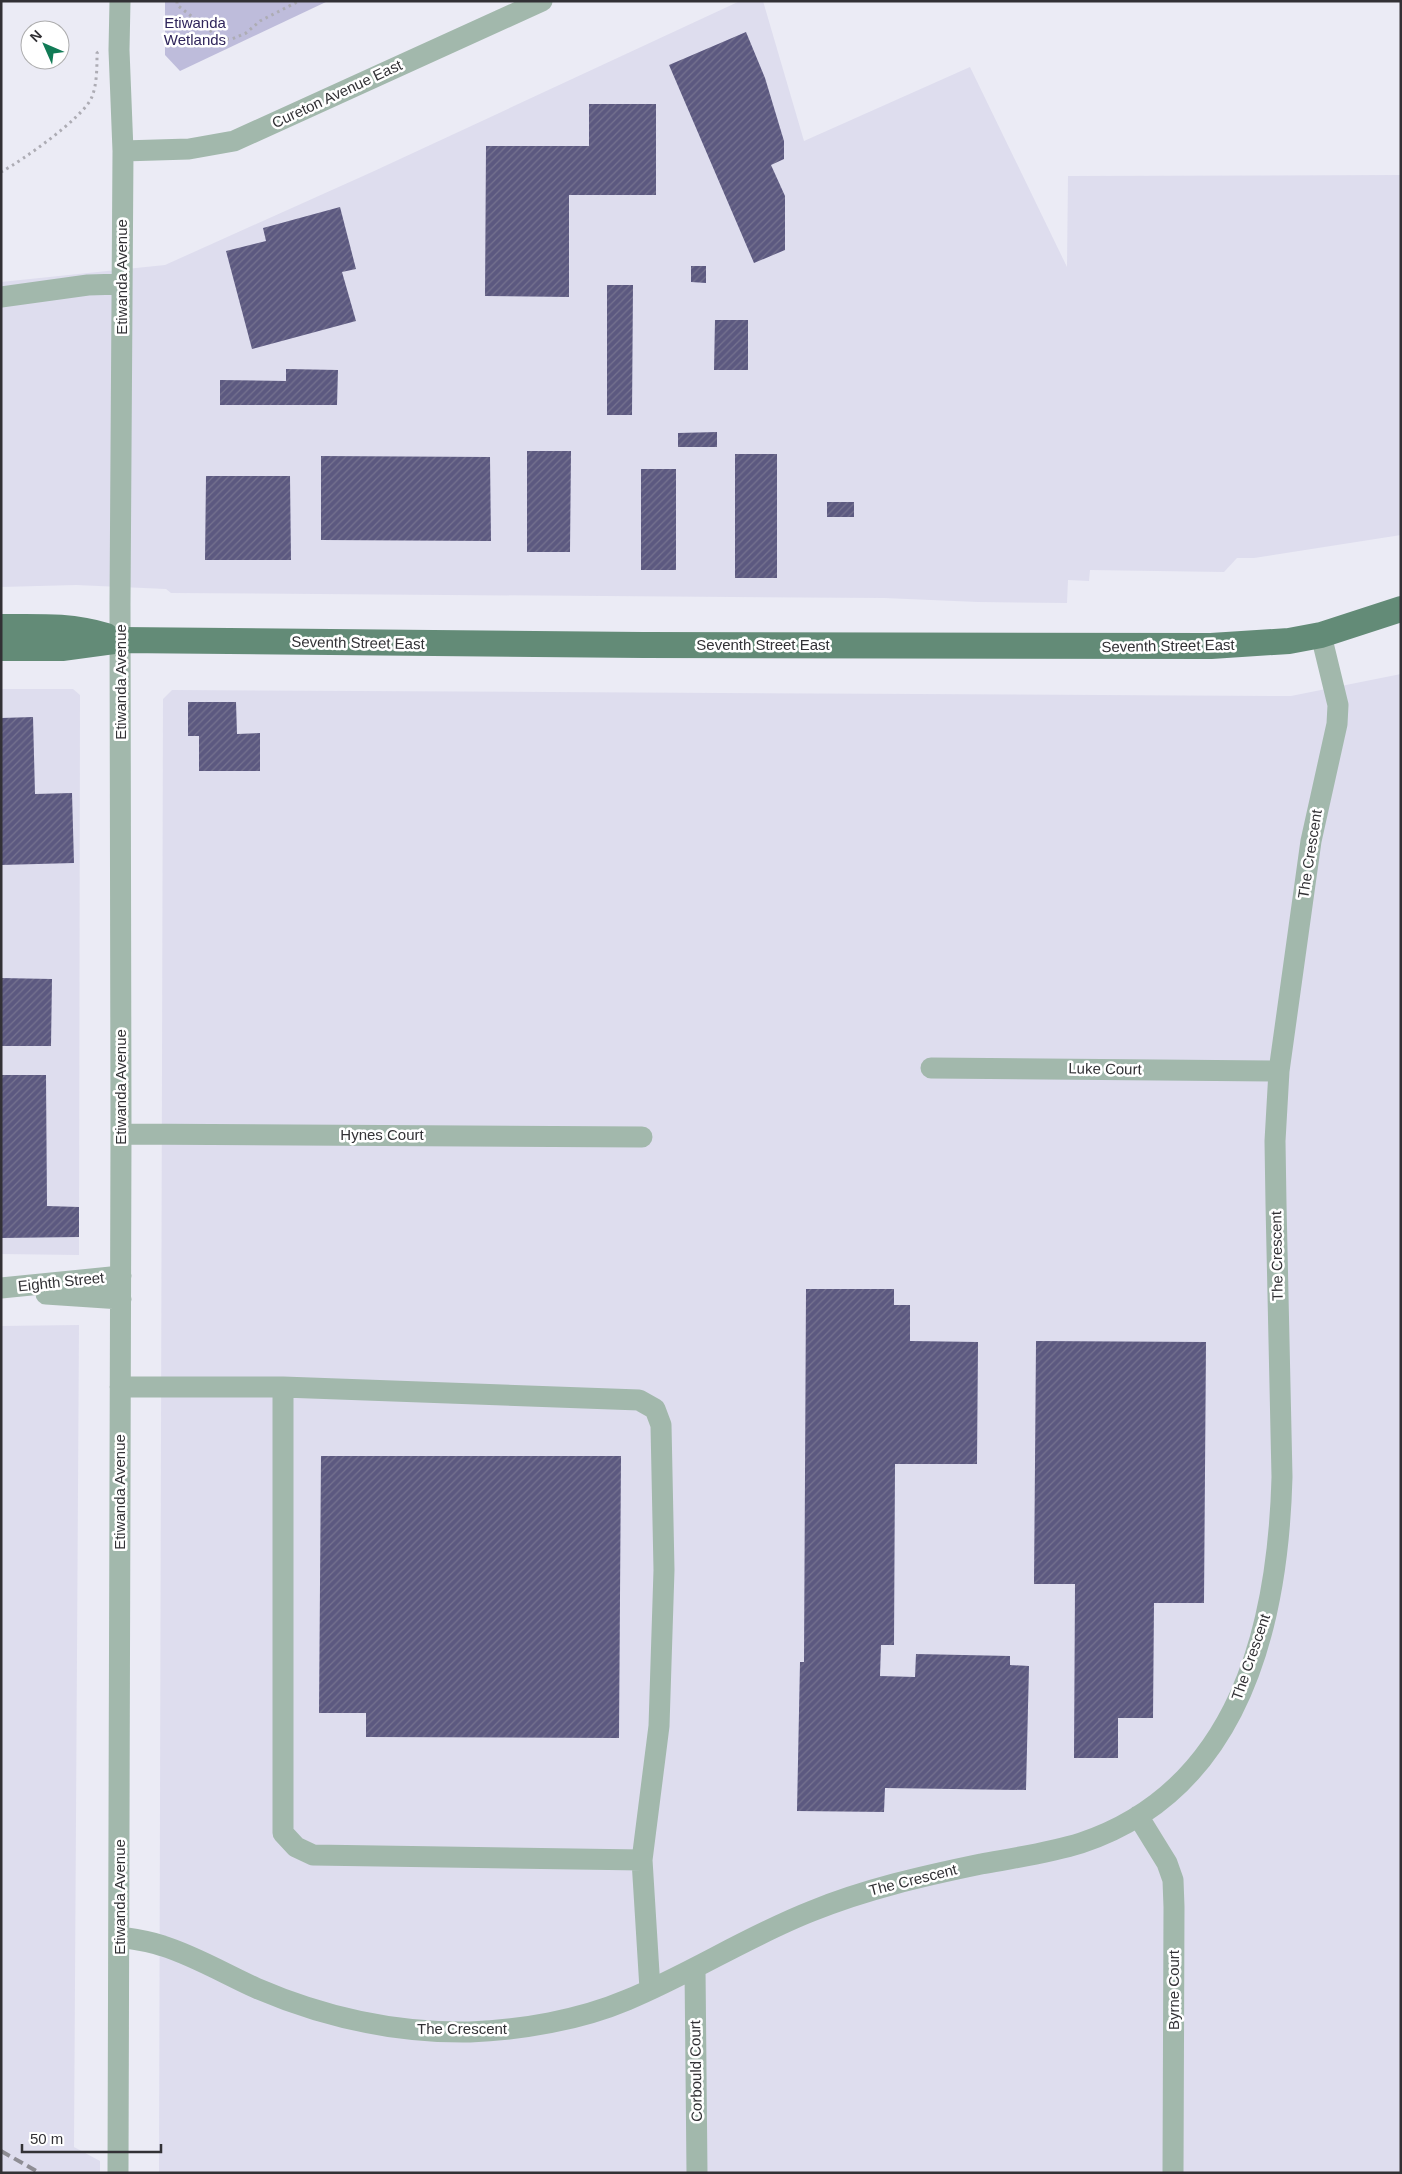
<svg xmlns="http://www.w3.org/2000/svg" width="1402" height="2174" font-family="Arial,sans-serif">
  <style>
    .built { fill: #deddee }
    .green { fill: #bebcdb }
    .building { fill: url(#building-hatch) }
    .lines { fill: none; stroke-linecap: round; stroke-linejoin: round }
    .path { stroke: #adacb4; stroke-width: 3; stroke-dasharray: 2.5 4; stroke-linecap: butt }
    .minor { stroke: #a2b8ac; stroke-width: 21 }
    .major { stroke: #638b77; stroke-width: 26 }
    .rail { stroke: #8e8d94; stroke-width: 4; stroke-dasharray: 10 5; stroke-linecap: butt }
    .labels { text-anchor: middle; stroke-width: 5; stroke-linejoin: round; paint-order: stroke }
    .park-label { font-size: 15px; fill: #2f255b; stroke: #fff }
    .street-label { font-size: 15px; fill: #323135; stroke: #fff }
  </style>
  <defs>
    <pattern id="building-hatch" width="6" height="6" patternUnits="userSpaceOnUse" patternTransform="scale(1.25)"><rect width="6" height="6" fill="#5c5980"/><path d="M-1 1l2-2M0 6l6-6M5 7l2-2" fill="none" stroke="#767390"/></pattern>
  </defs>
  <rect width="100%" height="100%" fill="#ebebf5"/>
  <path class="built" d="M740,1H763L804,141L970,67L1067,267L1068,176L1401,175V535L1254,558H1237L1224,572L1090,570L1089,581L1068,580L1067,603L978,602L884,598L171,593L166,589L76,585L1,587V282L165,265L372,172Z
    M1401,674V2173H159L163,699L172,690L1291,696Z
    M1,689H73L80,695L79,1255L1,1254Z
    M79,1325L74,2147L100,2161V2173H1V1326Z"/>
  <path class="green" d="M165,1H328L180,71L165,55Z"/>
  <path class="building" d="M746,32L765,78L784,141V159L771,165L785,196V250L754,263L669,65Z
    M589,104H656V195H569V297L485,296L486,146H589Z
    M340,207L356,269L342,272L356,321L252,349L226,251L266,241L263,228Z
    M691,266H706V283L691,282Z
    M607,285H633L632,415H607Z
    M715,320H748V370H714Z
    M286,369L338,370L337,405H220V380L286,381Z
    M717,432V447H678V433Z
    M527,451H571L570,552H527Z
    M735,454H777V578H735Z
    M321,456L490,457L491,541L321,540Z
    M641,469H676V570H641Z
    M206,476H290L291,560H205Z
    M827,502H854V517H827Z
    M188,702H236L237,734L260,733V771H199V736H188Z
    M33,717L35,794L72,793L74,863L1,865V718Z
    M1,978L52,979L51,1046H1Z
    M1,1075H46L47,1206L79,1207V1237L1,1238Z
    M806,1289H894V1305H910V1341L978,1342L977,1464H895L894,1645H881L880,1676L915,1677L916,1654L1010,1656V1665L1029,1666L1026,1790L885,1788L884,1812L797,1811L800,1662H804Z
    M1036,1341L1206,1342L1204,1603H1154L1153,1718H1118V1758H1074L1075,1584H1034Z
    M321,1456H621L619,1738L366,1737V1713H319Z"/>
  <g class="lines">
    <path class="path" d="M177,1V5L221,39H232L246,33L260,21L299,1
      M1,172C23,160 80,120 91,99C97,86 97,68 97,53L100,51"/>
    <path class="minor" d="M123,151L189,149L234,141L542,1
      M1,297L88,285L122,284
      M931,1068L1279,1071
      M121,1134L642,1137
      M1,1288L121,1276
      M46,1294L121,1299
      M120,1387H283L639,1400L655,1409L661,1425L664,1570L659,1726L642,1860L650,1989
      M283,1387V1833L296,1847L313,1855L642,1860
      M1138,1816L1167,1863L1173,1880L1174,1907L1173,2173
      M120,1937C134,1939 149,1941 163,1946C195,1956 225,1974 256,1988C323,2017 396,2033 470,2032C521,2030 580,2020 627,2000C690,1974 748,1936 812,1911C866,1889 923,1876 981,1864C1014,1858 1049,1853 1081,1843C1240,1790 1278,1626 1282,1477L1276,1204L1275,1141L1279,1071L1311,841L1337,724L1338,705L1321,635
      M695,1968L697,2173
      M118,2173L121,1134L120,604L123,151L119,50L120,1"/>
    <path class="major" d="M1,627C37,627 71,625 106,636
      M1,648H62L121,640L643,645L1211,646L1289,641L1321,635L1401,609"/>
    <path class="rail" d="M1,2151L40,2173"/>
  </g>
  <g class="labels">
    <g class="park-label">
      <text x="195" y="28">Etiwanda<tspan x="195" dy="17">Wetlands</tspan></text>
    </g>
    <g class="street-label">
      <text transform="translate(337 94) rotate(-25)" y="5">Cureton Avenue East</text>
      <text transform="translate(122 277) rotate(-90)" y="5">Etiwanda Avenue</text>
      <text transform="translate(358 643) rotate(1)" y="5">Seventh Street East</text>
      <text x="763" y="650">Seventh Street East</text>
      <text transform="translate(1168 646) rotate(-1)" y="5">Seventh Street East</text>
      <text transform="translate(121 682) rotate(-90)" y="5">Etiwanda Avenue</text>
      <text transform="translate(1310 854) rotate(-81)" y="5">The Crescent</text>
      <text transform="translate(1105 1069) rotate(1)" y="5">Luke Court</text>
      <text transform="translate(121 1087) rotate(-90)" y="5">Etiwanda Avenue</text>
      <text x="382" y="1140">Hynes Court</text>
      <text transform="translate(1277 1256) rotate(-91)" y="5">The Crescent</text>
      <text transform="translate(61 1282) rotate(-6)" y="5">Eighth Street</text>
      <text transform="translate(120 1492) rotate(-90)" y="5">Etiwanda Avenue</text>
      <text transform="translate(1251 1657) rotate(-71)" y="5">The Crescent</text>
      <text transform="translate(913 1880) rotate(-14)" y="5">The Crescent</text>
      <text transform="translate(120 1897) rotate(-90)" y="5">Etiwanda Avenue</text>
      <text transform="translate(1174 1990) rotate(-90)" y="5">Byrne Court</text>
      <text x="462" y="2034">The Crescent</text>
      <text transform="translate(696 2071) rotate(-91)" y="5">Corbould Court</text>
    </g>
  </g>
  <rect width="1402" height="2174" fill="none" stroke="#323135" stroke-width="5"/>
  <g transform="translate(45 45) rotate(315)"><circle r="24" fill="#ffffff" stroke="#adadae"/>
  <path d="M0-4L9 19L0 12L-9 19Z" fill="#117b56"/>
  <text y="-8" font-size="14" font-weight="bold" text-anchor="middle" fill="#323135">N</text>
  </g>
  <path d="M22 2144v8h139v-8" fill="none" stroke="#323135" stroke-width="2.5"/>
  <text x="30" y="2144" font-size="15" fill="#323135" stroke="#ffffff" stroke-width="4" paint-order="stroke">50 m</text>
</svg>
